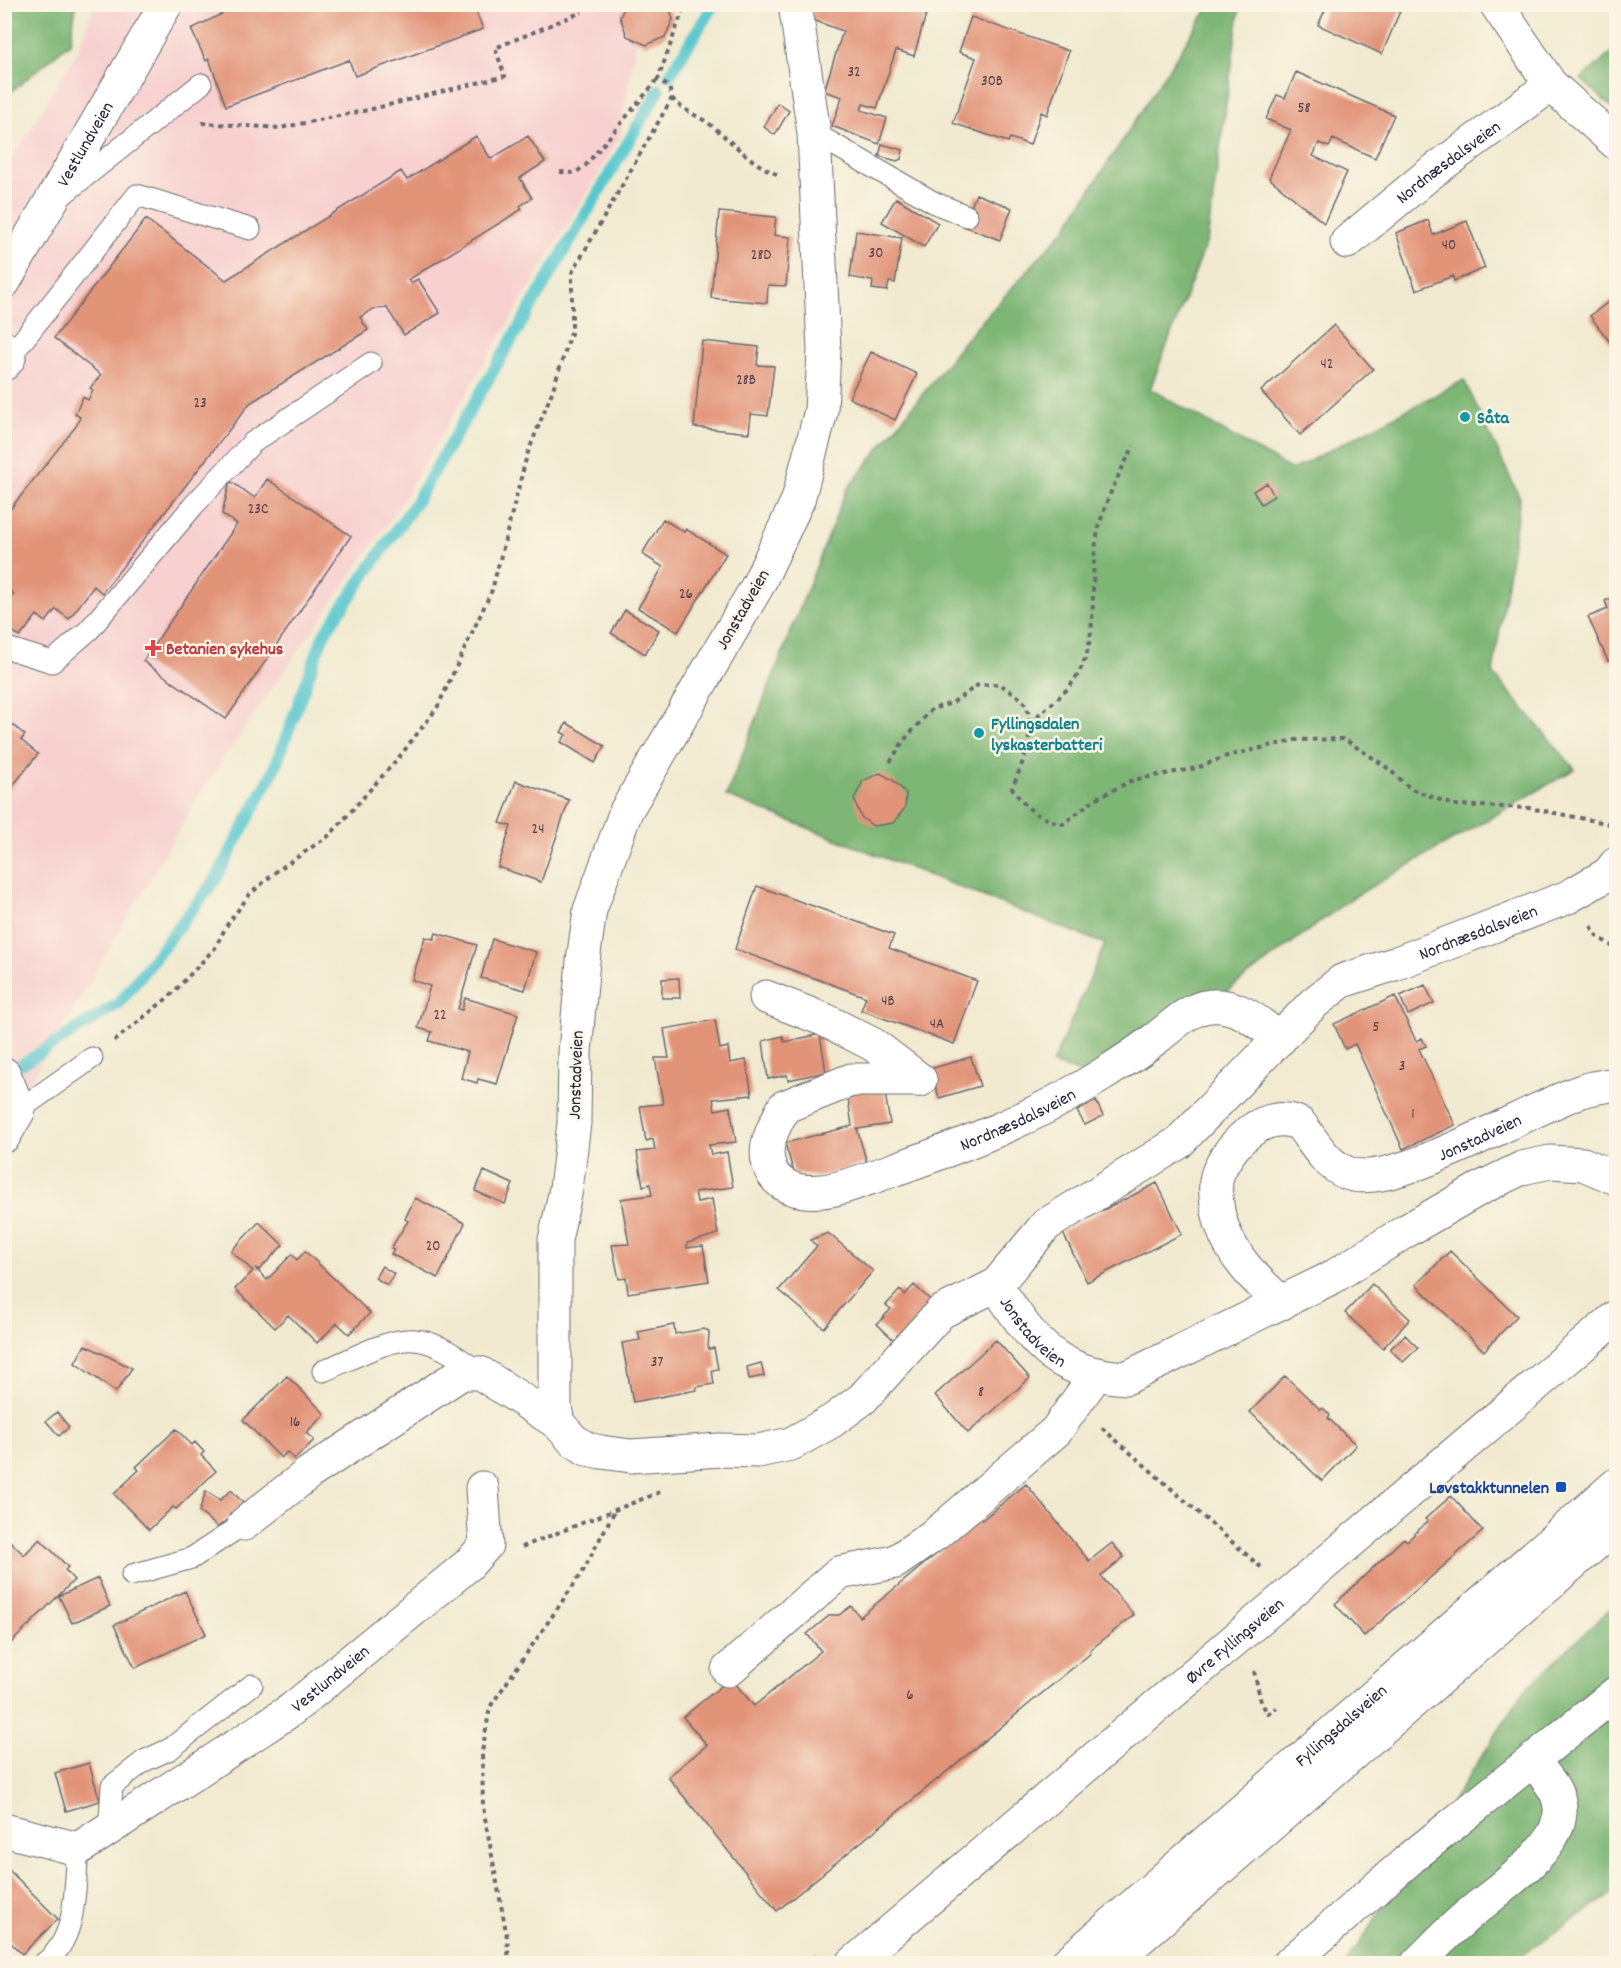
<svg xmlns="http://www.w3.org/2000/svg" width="1621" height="1968" font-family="Dekko,sans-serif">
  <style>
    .built { fill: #f7d0cf }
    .forest { fill: #7db674; stroke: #506c58; stroke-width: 1.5 }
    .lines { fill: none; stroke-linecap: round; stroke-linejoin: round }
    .stream { stroke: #5ac7cf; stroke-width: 12 }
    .building { fill: #e29479 }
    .service-casing { stroke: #6a686f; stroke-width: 23 }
    .minor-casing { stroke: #6a686f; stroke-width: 35 }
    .secondary-casing { stroke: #6a686f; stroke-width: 35 }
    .primary-casing { stroke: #6a686f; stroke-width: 35 }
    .path { stroke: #6a686f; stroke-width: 4; stroke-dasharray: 4.5 4.5; stroke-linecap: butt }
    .service { stroke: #fff; stroke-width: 21 }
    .minor { stroke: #fff; stroke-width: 33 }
    .secondary { stroke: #fff; stroke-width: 33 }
    .primary { stroke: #fff; stroke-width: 33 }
    .culture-dot { fill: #0f9aa8; stroke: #fcf5e5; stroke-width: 2 }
    .health-dot { fill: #e0444e; stroke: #fcf5e5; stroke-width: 2 }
    .transit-dot { fill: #1a4fb4; stroke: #fcf5e5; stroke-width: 2 }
    .labels { text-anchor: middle; stroke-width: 5; stroke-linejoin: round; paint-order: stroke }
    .number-label { font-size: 15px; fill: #523e4a }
    .street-label { font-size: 18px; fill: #22223b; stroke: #fcf5e5 }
    .culture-label { font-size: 18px; font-weight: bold; fill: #0d838f; stroke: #fcf5e5; text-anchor: start }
    .health-label { font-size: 18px; font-weight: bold; fill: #be3a42; stroke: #fcf5e5; text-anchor: start }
    .transit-label { font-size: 18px; font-weight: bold; fill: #164399; stroke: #fcf5e5; text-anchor: end }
  </style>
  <rect width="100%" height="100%" fill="#fcf5e5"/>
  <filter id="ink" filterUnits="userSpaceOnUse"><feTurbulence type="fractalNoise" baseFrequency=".0167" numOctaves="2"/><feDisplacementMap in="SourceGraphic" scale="12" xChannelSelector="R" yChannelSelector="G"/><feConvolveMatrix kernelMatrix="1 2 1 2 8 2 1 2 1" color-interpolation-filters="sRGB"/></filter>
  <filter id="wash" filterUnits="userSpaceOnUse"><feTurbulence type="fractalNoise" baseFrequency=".008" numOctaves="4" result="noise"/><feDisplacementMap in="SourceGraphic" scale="24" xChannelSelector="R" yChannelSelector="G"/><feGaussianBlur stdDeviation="1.35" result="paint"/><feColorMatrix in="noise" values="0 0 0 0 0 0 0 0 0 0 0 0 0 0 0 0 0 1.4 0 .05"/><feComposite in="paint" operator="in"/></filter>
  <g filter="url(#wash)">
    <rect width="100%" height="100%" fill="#f1ead0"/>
    <path class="built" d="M94,5H642L620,137L395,513L207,782L5,1125V170L78,51Z"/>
    <path class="forest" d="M5,4L76,5L70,43L5,97Z
      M1210,5H1240L1207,241L1150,389L1292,470L1464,380L1520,498L1493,673L1575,769L1352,898L1171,1033L1088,1075L1052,1064L1105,944L726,796L846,491L966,339L1065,229Z
      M1616,49V111L1581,79Z
      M1616,1603V1891L1510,1963L1346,1964L1525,1690Z"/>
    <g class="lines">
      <path class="stream" d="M669,76L714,4
        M22,1064L119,1003L216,879L274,770L324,634L416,502L659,90"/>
    </g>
    <g id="blocks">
      <path class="building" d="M242,4H495V5L476,12L483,29L355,76L349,60L226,106L209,59L206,61L191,29Z
        M626,4H668L673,19L665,37L646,45L627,36L620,17Z
        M814,4H929L914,56L896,50L877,108L863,104L861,110L887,118L879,144L832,126L842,97L824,91L843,31L810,19Z
        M1328,4H1403L1382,54L1318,25Z
        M971,17L1069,51L1047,115L1041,112L1030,145L1010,138L1008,142L953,123L976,58L959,52Z
        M1296,72L1394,115L1375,158L1333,139L1329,147L1319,143L1313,156L1347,172L1324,223L1269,178L1291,130L1266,119L1277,95L1285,98Z
        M778,103L789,111L775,135L764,127Z
        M476,136L491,159L528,136L545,162L520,178L532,198L520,206L522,209L408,280L411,283L418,279L440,313L404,335L387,308L373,309L360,317L368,330L250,403L102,593L94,586L69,619L56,609L46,622L37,615L20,637L4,624V606L14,594L4,586V517L77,425L80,417L75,414L83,397L88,400L93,390L90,388L101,375L54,338L146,219L226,280L401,171L407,180Z
        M882,144L903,150L901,159L897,161L879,156Z
        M976,194L1012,208L1000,240L964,226Z
        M896,198L938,223L924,247L882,222Z
        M719,212L776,217L774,235L790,237L786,286L768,285L767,303L711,298Z
        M1428,220L1433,235L1467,221L1485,268L1454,281L1453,276L1416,290L1396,233Z
        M856,231L902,238L895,283L889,282L887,291L872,289L873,281L850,277Z
        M1616,296V350L1590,316Z
        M1334,325L1373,369L1300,435L1261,391Z
        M702,341L759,347L757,365L774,366L768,416L751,414L749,433L694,427Z
        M871,352L917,374L895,420L849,398Z
        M267,479L351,536L226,719L143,661L237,524L222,514L230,481L255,498Z
        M1267,483L1274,496L1261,504L1253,491Z
        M663,519L684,532L686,529L726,554L678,632L638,608L663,567L642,554Z
        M1616,596V658L1608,661L1588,617L1608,609L1605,601Z
        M625,610L659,630L645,654L611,633Z
        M9,722L25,735L21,740L38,754L4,797V728Z
        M567,723L605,746L595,763L561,742L566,735L561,732Z
        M880,773L893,780L906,793L905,808L893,823L873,826L861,817L854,799L863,781Z
        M516,781L569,800L541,882L498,867L511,826L500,823Z
        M757,886L894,935L889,948L977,981L954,1044L861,1010L866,997L735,949Z
        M436,933L477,945L458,1009L462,1010L465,998L518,1014L497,1084L478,1079L477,1083L461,1078L468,1052L429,1041L432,1032L418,1028L430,986L412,980L425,937L434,939Z
        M492,939L536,952L525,990L481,978Z
        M679,978L680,998H662V979Z
        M1425,985L1434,1003L1408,1015L1400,996Z
        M1395,996L1416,1041L1422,1038L1426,1046L1419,1049L1455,1125L1403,1149L1355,1044L1345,1049L1334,1024Z
        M715,1020L720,1049L728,1047L730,1063L746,1060L752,1095L713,1099L715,1110L730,1107L736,1142L709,1145L711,1155L727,1152L733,1187L695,1192L697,1202L712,1199L718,1234L687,1243V1248L703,1246L709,1281L628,1293L626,1278L619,1279L612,1245L629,1244L621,1199L652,1195L650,1184L643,1186L637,1152L655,1150L653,1139L646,1141L640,1106L663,1104L655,1058H669L664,1029Z
        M820,1034L826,1072L788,1080L787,1075L768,1079L763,1041L783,1036L784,1042Z
        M971,1057L980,1086L939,1098L930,1069Z
        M884,1086L890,1124L857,1129L867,1163L818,1177L794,1173L785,1143L852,1126L847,1091Z
        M1096,1101L1103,1116L1085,1125L1077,1111Z
        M484,1171L513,1184L505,1204L475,1191Z
        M1157,1183L1182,1234L1087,1282L1062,1231Z
        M415,1198L465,1223L438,1278L391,1254L394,1249L391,1248L408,1221L405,1219Z
        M259,1222L283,1245L259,1270L255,1268L267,1280L292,1254L297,1260L305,1251L370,1313L349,1334L337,1323L317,1343L288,1315L275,1328L235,1289L253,1271L231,1251Z
        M828,1233L873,1271L824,1328L779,1290L817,1246L810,1240Z
        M1450,1251L1517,1316L1484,1351L1416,1285Z
        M382,1266L394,1274L387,1285L375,1278Z
        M1372,1284L1410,1319L1383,1348L1345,1313Z
        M914,1285L937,1306L899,1345L877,1324L891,1309L886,1305L900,1290L905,1295Z
        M674,1325L675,1334L704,1329L709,1331L708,1349L714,1348L718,1369L712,1370L714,1384L696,1387L697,1390L633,1402L622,1343L640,1340L638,1332Z
        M1405,1335L1418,1348L1403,1362L1390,1349Z
        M996,1340L1030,1378L968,1433L935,1395Z
        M85,1345L132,1368L116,1392L75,1363Z
        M761,1363L764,1376L749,1379L747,1367Z
        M287,1376L325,1414L306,1433L314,1440L295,1459L287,1452L281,1458L243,1420Z
        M1285,1376L1321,1410L1323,1408L1330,1415L1328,1418L1356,1445L1322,1481L1250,1412Z
        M57,1412L69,1427L59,1436L46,1421Z
        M176,1429L192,1445L195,1442L204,1452L201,1455L216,1471L176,1509L173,1507L149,1530L114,1494L139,1470L136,1467Z
        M1026,1484L1089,1561L1112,1543L1124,1557L1101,1576L1134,1615L1089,1651L1091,1653L777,1911L668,1777L707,1745L683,1717L731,1678L754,1706L821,1651L807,1634L830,1615H839L851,1606L860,1617L980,1518L982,1520Z
        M231,1490L245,1505L218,1527L199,1512L206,1491L220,1500Z
        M1451,1496L1483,1531L1364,1636L1335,1604L1404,1538L1407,1541L1428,1521L1425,1519Z
        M4,1535L24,1555L40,1539L68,1567L65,1570L74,1580L11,1643L4,1637Z
        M98,1578L110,1606L72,1623L59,1596Z
        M185,1591L206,1634L135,1668L114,1625Z
        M89,1763L100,1801L66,1811L55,1773Z
        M4,1865L58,1919L22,1954L4,1936Z"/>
    </g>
  </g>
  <g filter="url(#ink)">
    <use href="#blocks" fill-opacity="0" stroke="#6a686f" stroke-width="1.5"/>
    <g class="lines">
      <g class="service-casing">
        <path id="service" d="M814,133L935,203L967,216
          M62,195L201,84
          M9,358L137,195L250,229
          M4,647L52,662L89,630L193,506L252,443L371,363
          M19,1110L92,1058
          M323,1371C348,1361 389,1337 415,1340C439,1342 462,1360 480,1373
          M132,1575L192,1558L244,1524
          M114,1827L110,1817L112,1786L144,1761L170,1749L252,1685
          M43,1964C79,1939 74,1888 78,1849"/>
      </g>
      <g class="minor-casing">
        <g id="minor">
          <path id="s1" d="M795,4L814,133L824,350L821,411L798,500L758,585L626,811L590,910L583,961L575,1052L574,1123L566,1189L555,1240V1407L558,1423L573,1440L587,1449L601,1452L631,1456L720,1450L758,1451L791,1444L832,1421L862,1399L941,1312L996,1285L1046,1225L1178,1143L1314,1003L1342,981L1394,964L1568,897L1608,874L1616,864"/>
          <path d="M1496,4L1551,85L1616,143"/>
          <path id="s2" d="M1347,242L1428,175L1551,85"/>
          <path id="s3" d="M4,282L166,4"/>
          <path d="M4,348L9,358L4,364"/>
          <path d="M766,997L825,1020L874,1045L920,1080"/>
          <path d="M4,1074L19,1110L4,1136"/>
          <path id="s4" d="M920,1080H851L784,1107C773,1129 759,1150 773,1174C784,1190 804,1193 822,1191C844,1189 866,1179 887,1172C962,1146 1035,1118 1102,1075C1120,1064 1138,1052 1155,1039C1170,1028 1185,1012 1204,1007C1234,1000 1258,1022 1280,1039"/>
          <path id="s5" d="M996,1285C1033,1341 1053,1373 1126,1378L1333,1277L1406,1231L1479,1189L1522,1168L1550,1162L1583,1164L1616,1178"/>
          <path id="s6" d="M1282,1303C1256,1280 1232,1258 1221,1223C1217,1210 1213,1186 1218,1173C1230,1143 1266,1107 1300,1124C1314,1142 1324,1163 1347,1173C1391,1193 1534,1105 1585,1090C1595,1087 1606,1086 1616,1084"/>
          <path d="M244,1524L309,1473L462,1373H480L558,1423"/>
          <path d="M728,1670L839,1573L895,1562L937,1533L1056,1431L1095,1376"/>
          <path id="s7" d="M4,1830L78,1849L291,1710L468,1565L486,1545L482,1488"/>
          <path d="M1417,1964C1431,1950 1445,1935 1460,1922C1489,1895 1557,1854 1560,1813C1562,1792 1545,1777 1533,1761"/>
        </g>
      </g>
      <g class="secondary-casing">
        <g id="secondary">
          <path id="s8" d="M852,1964L1616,1317"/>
          <path d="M1289,1964L1412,1857L1616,1693"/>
        </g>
      </g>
      <g class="primary-casing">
        <g id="primary">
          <path id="s9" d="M1066,1964L1616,1485"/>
          <path d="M1110,1964L1616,1526"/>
        </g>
      </g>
      <path class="path" d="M672,98C682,110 694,114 707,122C731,140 750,164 779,175
        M202,123L280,128L368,110L505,76L495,48L582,12
        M560,172L575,173L585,166L658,79
        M1030,722C1047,707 1067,694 1078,674C1100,636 1089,585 1096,543C1101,508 1117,477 1134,446
        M890,762L904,740L932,709L952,703L978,685L1000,684C1006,689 1018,695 1023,701C1040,725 1022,765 1012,788C1026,809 1038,818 1063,824L1095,799L1133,780L1197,768L1227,756L1295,740L1344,739L1385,766L1411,789L1454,805L1529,808L1616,825
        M1591,926L1597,936L1616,949
        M114,1041L170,996L215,948L227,925L250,894L278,870L330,835L400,756L437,708L492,590L527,455L552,392L572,330V273L672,98L669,87L658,79L685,4
        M1102,1428L1263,1569
        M522,1547L660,1492
        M1254,1671L1261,1702L1268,1714L1277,1708
        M509,1964L507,1937L483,1807L482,1752L490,1707L583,1571L614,1512
        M806,1964L816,1956"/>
      <use href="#service" class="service"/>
      <use href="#minor" class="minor"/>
      <use href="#secondary" class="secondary"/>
      <use href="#primary" class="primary"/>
    </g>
  </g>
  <g class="culture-dot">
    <circle cx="1465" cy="417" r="6"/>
    <circle cx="979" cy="733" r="6"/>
  </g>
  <path class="health-dot" d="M150 639h6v6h6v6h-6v6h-6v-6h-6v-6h6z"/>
  <rect class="transit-dot" x="1555" y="1481" width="12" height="12" rx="3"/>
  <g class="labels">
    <g class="number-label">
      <text x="854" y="76">32</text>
      <text x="992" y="85">30B</text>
      <text x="1304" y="112">58</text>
      <text x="1449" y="249">40</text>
      <text x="876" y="257">30</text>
      <text x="761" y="259">28D</text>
      <text x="1327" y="368">42</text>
      <text x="746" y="384">28B</text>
      <text x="200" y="407">23</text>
      <text x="258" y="513">23C</text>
      <text x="686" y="598">26</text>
      <text x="538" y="833">24</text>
      <text x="888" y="1005">4B</text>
      <text x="440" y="1019">22</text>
      <text x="937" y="1028">4A</text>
      <text x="1376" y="1031">5</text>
      <text x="1402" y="1070">3</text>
      <text x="1413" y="1118">1</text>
      <text x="433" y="1250">20</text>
      <text x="657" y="1366">37</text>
      <text x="981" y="1396">8</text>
      <text x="295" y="1426">16</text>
      <text x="910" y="1699">6</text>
    </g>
    <g class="street-label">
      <text dy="6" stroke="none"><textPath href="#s3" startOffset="160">Vestlundveien</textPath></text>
      <text dy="6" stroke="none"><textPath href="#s2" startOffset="129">Nordnæsdalsveien</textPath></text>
      <text transform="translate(742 609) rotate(-60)" y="6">Jonstadveien</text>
      <text dy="6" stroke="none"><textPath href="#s1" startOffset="2594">Nordnæsdalsveien</textPath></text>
      <text transform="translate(575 1075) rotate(-88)" y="6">Jonstadveien</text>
      <text dy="6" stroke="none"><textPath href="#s4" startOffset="476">Nordnæsdalsveien</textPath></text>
      <text dy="6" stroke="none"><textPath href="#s6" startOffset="468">Jonstadveien</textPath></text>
      <text dy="6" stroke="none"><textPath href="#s5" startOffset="60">Jonstadveien</textPath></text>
      <text dy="6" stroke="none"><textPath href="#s8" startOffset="501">Øvre Fyllingsveien</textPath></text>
      <text dy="6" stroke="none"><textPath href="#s7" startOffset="381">Vestlundveien</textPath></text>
      <text dy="6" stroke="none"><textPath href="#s9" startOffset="364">Fyllingsdalsveien</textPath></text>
    </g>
    <g class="culture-label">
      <text x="1477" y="423">Såta</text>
      <text x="991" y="729">Fyllingsdalen<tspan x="991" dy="21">lyskasterbatteri</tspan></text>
    </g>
    <g class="health-label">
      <text x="166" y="654">Betanien sykehus</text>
    </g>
    <g class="transit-label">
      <text x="1549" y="1493">Løvstakktunnelen</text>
    </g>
  </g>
  <rect width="1621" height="1968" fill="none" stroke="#fcf5e5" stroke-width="24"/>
</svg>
